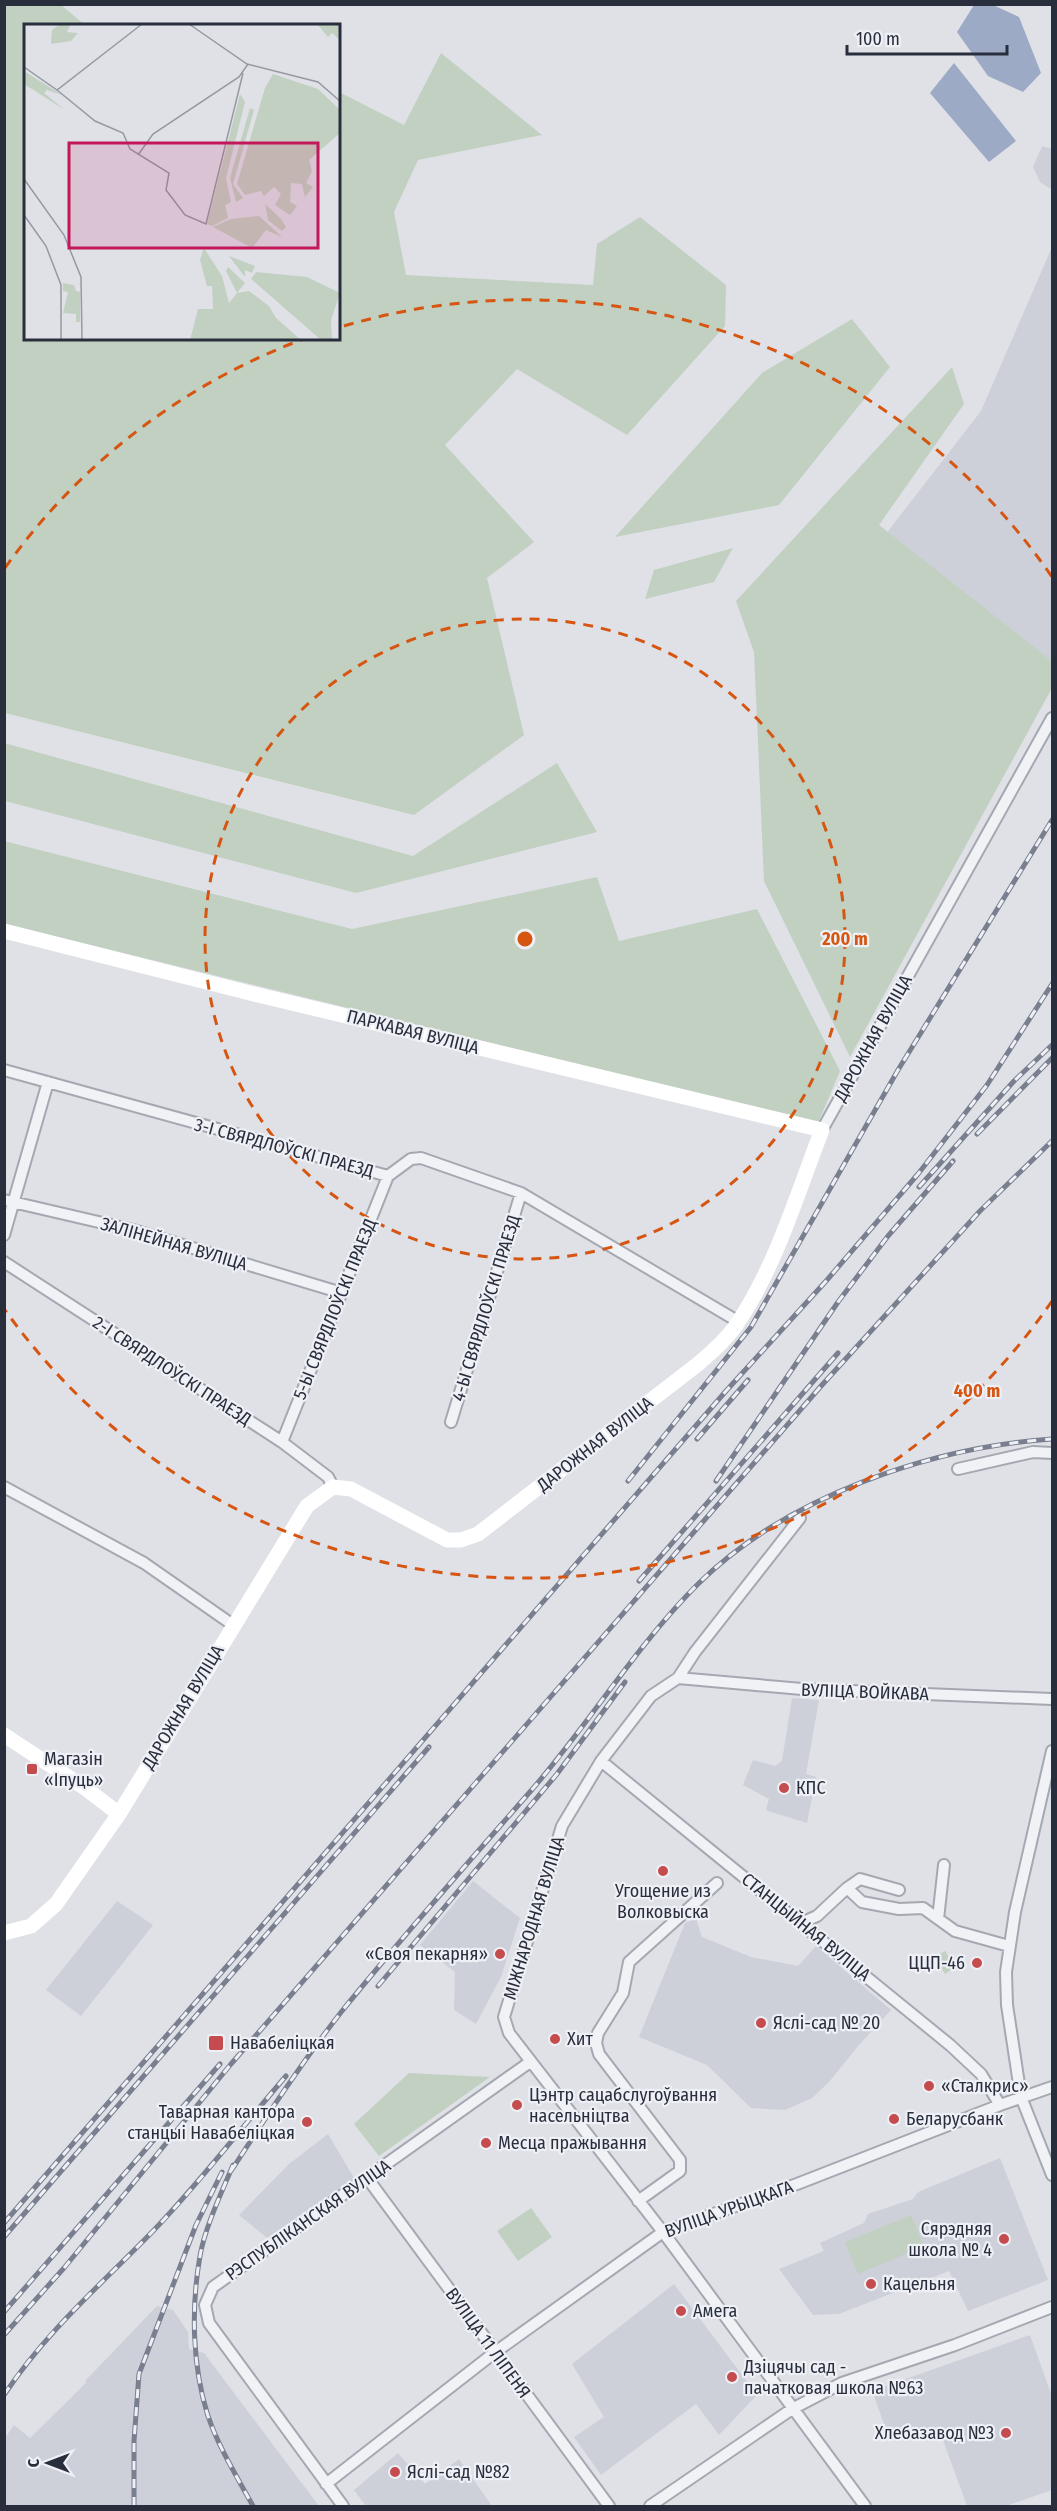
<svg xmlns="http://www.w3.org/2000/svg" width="1057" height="2511" font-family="'Fira Sans Condensed',sans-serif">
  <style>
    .built { fill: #cdd0d9 }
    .green { fill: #c2d0c1 }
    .water { fill: #9caac5 }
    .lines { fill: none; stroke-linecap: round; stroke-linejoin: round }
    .street-casing { stroke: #a5a8b1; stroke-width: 14 }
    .street { stroke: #f1f2f6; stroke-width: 10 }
    .secondary { stroke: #fff; stroke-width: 15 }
    .rail-casing { stroke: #797f8f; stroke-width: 5 }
    .rail { stroke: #eef0f5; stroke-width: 3; stroke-dasharray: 9; stroke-linecap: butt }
    .ring { fill: none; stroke: #d55511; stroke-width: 3; stroke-dasharray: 10 8 }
    .poi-dot { fill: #c44c4e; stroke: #eef0f5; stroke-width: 2 }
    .labels { text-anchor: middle; stroke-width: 4.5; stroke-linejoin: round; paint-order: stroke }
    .street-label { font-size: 18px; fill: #292e3d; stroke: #eef0f5 }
    .poi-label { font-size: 18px; fill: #292e3d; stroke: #eef0f5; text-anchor: start }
    .inset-road { fill: none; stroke: #9699a3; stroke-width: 1.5 }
    .view { fill: #c2185b; fill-opacity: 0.15; stroke: #c2185b; stroke-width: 3 }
    .inset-edge { fill: none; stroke: #292e3d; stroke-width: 3 }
    .centre { fill: #d55511; stroke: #eef0f5; stroke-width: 3 }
    .ring-label { font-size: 18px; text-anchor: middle; font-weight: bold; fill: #d55511; stroke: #eef0f5; stroke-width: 4.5; stroke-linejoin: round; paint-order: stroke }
  </style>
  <rect width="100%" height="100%" fill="#dfe1e7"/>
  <path class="built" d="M1042,146L1052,149V190L1040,182L1033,167Z
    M1052,247V661L885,535L981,411Z
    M792,1698L819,1700L806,1774L816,1777L807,1823L768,1811L766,1809L769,1799L743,1785L753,1760L775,1766L782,1761Z
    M473,1881L520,1918L501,1977L476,2024L454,2010L455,1972L420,1945Z
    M117,1901L153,1925L81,2016L46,1990Z
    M696,1919L702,1937L751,1957L798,1966L816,1946L891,2010L859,2045L829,2082L812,2098L785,2110L751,2108L707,2065L639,2037L685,1923Z
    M328,2134L354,2178L267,2238L239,2215L289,2164Z
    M1000,2158L1048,2280L968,2311L949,2271L839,2314L813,2315L779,2269L824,2251L820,2243L864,2223L868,2214L913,2199L918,2192Z
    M674,2284L757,2395L719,2435L696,2404L601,2475L574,2437L604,2417L572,2364Z
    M157,2306L173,2310L188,2332L189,2349L204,2353L319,2506H5V2438L14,2425L30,2438L86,2383L85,2381Z
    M1030,2335L1052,2396V2490L1006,2506H967L942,2437L939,2438L936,2430L912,2438L908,2428L888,2435L872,2391Z
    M398,2453L425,2484L459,2459L492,2506H366L354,2490Z"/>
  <path class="green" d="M5,4L61,5L85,25L26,26V339H339V92L404,125L441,53L542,135L418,160L394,212L406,275L593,285L597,244L640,217L726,285L725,326L627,435L517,369L445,445L534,542L487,578L524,735L414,815L5,713Z
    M852,319L890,367L779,505L615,537L762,373Z
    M952,367L964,404L879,525L1052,661V688L850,1057L764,881L754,652L736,601Z
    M733,548L714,582L645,599L654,570Z
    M4,743L413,856L557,763L597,832L356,893L5,801Z
    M4,841L352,929L597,877L619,941L757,909L840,1071L818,1123L5,924Z
    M945,1951L955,1967L945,1974L934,1957Z
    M409,2073L490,2077L379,2156L354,2124Z
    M531,2208L552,2237L518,2261L497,2231Z
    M911,2215L924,2246L858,2274L845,2242Z"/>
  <path class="water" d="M974,5H993L1019,17L1041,73L1023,92L988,76L957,32Z
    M954,63L1016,141L989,162L930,93Z"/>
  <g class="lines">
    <g class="street-casing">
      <path id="street" d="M4,1070L388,1176L411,1159L421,1158L521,1193L739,1322
        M822,1130L1052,718
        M4,1200L133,1230L342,1293
        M4,1235L48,1082
        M4,1262L282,1442L328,1477L333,1487
        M451,1422L521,1193
        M282,1442L388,1176
        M958,1469L1033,1452L1052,1453
        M4,1487L144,1563L233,1625
        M800,1518L695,1652L678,1678L651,1696L601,1761L562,1826L504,2017L509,2033L663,2232L865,2506
        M678,1678L802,1689L1052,1699
        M1052,1751L1015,1912L1006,1972L1007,2005L1021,2097L1052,2175
        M601,1761L950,2045L981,2074L1000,2105
        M847,1888L860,1879L899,1890
        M938,1919L944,1865
        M801,1923L817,1916L847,1888L862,1902L899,1909L923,1908L955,1931L1009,1946
        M368,2179L609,2506
        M638,2201L680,2171V2160L599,2054L596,2043L598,2033L623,1993L629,1962L717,1883
        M326,2484L494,2353L663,2232L797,2184L1000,2105L1052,2087
        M343,2506L209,2323L205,2305L213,2287L530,2062
        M650,2506L792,2409L842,2383L955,2345L1052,2307"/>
    </g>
    <use href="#street" class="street"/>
    <path class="secondary" d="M4,931L250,993L822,1130C797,1194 777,1263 739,1321C728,1338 713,1351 698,1364L478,1534L461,1540H447L351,1489L333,1487L307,1506L119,1814L56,1904L31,1926L4,1933
      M4,1735L85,1788L119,1814"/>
    <g class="rail-casing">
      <path id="rail" d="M977,1134L1052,1058
        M919,1187L1014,1081L1052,1045
        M697,1439L748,1380
        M628,1481L751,1327L898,1070L1052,820
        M716,1481L838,1302L888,1236L953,1161
        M639,1581L838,1353
        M378,1986L557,1774L625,1682
        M233,2165C222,2192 205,2227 200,2256C191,2307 192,2366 208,2416C219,2448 237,2477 253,2506
        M231,2171C266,2117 302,2062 342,2011C402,1937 466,1865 529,1793C588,1726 634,1648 698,1584C786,1497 931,1447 1052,1439
        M4,2223L726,1391L827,1280L918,1174L987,1085L1052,984
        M4,2237L429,1747
        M4,2312L220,2064
        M4,2335L64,2268L231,2064L822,1385L980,1211L1052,1141
        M4,2395C48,2329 101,2285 155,2229C200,2182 243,2126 286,2076
        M134,2506V2441L139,2374L196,2225L222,2172"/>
    </g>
    <use href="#rail" class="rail"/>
  </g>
  <g class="ring">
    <circle cx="525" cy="939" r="320"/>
    <path d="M1052 1301A639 639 0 0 1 5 1310M5 568A639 639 0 0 1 301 340M344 326A639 639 0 0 1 1052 577"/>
  </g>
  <g class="poi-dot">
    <rect x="26" y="1763" width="12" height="12" rx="3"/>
    <circle cx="784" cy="1788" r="6"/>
    <circle cx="663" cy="1871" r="6"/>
    <circle cx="500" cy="1954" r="6"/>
    <circle cx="977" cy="1963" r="6"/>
    <circle cx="761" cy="2023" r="6"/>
    <circle cx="555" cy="2039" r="6"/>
    <rect x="208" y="2035" width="16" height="16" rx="3"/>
    <circle cx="929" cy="2086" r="6"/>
    <circle cx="517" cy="2105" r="6"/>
    <circle cx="894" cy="2119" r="6"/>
    <circle cx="307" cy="2122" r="6"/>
    <circle cx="486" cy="2143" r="6"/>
    <circle cx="1004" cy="2239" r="6"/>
    <circle cx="871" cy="2284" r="6"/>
    <circle cx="681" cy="2311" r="6"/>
    <circle cx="732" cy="2377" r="6"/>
    <circle cx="1006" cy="2433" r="6"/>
    <circle cx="395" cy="2472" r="6"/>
  </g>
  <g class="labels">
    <g class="street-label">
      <text transform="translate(413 1032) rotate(14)" y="6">ПАРКАВАЯ ВУЛІЦА</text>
      <text transform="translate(873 1038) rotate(-61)" y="6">ДАРОЖНАЯ ВУЛІЦА</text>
      <text transform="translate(284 1148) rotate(15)" y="6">3-І СВЯРДЛОЎСКІ ПРАЕЗД</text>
      <text transform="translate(174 1244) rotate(16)" y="6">ЗАЛІНЕЙНАЯ ВУЛІЦА</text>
      <text transform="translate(486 1308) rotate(-73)" y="6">4-Ы СВЯРДЛОЎСКІ ПРАЕЗД</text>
      <text transform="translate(335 1309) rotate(-68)" y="6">5-Ы СВЯРДЛОЎСКІ ПРАЕЗД</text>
      <text transform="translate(172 1371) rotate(33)" y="6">2-І СВЯРДЛОЎСКІ ПРАЕЗД</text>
      <text transform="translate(595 1444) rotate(-38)" y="6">ДАРОЖНАЯ ВУЛІЦА</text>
      <text transform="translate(865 1692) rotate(2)" y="6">ВУЛІЦА ВОЙКАВА</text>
      <text transform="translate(183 1707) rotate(-59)" y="6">ДАРОЖНАЯ ВУЛІЦА</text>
      <text transform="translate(534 1918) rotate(-73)" y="6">МІЖНАРОДНАЯ ВУЛІЦА</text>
      <text transform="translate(806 1927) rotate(39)" y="6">СТАНЦЫЙНАЯ ВУЛІЦА</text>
      <text transform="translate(729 2209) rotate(-20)" y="6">ВУЛІЦА УРЫЦКАГА</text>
      <text transform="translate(308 2220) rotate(-35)" y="6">РЭСПУБЛІКАНСКАЯ ВУЛІЦА</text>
      <text transform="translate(488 2343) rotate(54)" y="6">ВУЛІЦА 11 ЛІПЕНЯ</text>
    </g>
    <g class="poi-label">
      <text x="44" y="1765">Магазін<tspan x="44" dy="21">«Іпуць»</tspan></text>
      <text x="796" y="1794">КПС</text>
      <text x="663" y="1897" text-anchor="middle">Угощение из<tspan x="663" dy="21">Волковыска</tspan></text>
      <text x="488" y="1960" text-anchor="end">«Своя пекарня»</text>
      <text x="965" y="1969" text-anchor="end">ЦЦП-46</text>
      <text x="773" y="2029">Яслі-сад № 20</text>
      <text x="567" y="2045">Хит</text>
      <text x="230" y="2049">Навабеліцкая</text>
      <text x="941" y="2092">«Сталкрис»</text>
      <text x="529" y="2101">Цэнтр сацабслугоўвання<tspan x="529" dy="21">насельніцтва</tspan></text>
      <text x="295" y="2118" text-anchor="end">Таварная кантора<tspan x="295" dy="21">станцыі Навабеліцкая</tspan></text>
      <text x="906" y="2125">Беларусбанк</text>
      <text x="498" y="2149">Месца пражывання</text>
      <text x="992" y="2235" text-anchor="end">Сярэдняя<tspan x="992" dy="21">школа № 4</tspan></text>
      <text x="883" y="2290">Кацельня</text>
      <text x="693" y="2317">Амега</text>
      <text x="744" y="2373">Дзіцячы сад -<tspan x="744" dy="21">пачатковая школа №63</tspan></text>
      <text x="994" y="2439" text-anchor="end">Хлебазавод №3</text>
      <text x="407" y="2478">Яслі-сад №82</text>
    </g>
  </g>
  <g transform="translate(24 24)">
    <rect width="316" height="316" fill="#dfe1e7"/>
    <path d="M36,0H47L43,8L54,9L47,17L27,20L28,6ZM293,0H316V16L308,9L304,13ZM0,47L38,71L23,66L20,69L41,86L0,60ZM249,50L294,65L316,86V109L285,136L288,147L282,159L289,163L281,173L278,160L267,159L266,178L273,182L266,191L251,181L257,170L250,163L240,172L237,167L221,171L213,160L241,64ZM216,70L221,78L202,154L207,178L201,181L204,194L188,202L183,200ZM226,84L230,86L209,160L219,174L212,178L206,154ZM241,180L257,195L262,203L258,207L244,196ZM235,192L258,213L242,206L228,224L189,203L207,195ZM180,224L198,252L205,279L213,269L202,247L204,243L221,259L213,269L225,267L245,282L252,294L277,316H166L174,285H189L188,262H183L176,236ZM205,232L231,242L228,249L221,246V253ZM232,248L283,253L316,269L307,296L308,316H297L227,255ZM39,259L50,261L52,267L56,268V298H52V290L39,289L44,268L39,267Z" fill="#c2d0c1"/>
    <path class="inset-road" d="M165,0L223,40L294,58L317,78M0,43L33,66L118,0M33,66L71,97L99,109L106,125L145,149L142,166L161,191L182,200L219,49M114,131L129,110L215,53L224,40M0,155L40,211L57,253L58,316M0,191L22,222L37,261V316"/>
    <path class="view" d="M45,119H294V224H45Z"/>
    <rect width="316" height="316" class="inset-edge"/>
  </g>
  <circle cx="525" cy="939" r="9" class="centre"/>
  <g class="ring-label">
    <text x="845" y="945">200 m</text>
    <text x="977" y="1397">400 m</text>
  </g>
  <rect width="1057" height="2511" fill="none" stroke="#292e3d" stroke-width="12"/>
  <g transform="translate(48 2463) rotate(270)" stroke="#eef0f5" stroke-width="4.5" paint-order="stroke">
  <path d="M0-4.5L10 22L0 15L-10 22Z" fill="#292e3d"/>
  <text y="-9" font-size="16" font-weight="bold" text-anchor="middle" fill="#292e3d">С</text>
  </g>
  <path d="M847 45v9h160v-9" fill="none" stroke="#292e3d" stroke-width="3"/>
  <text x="856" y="45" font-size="18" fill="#292e3d" stroke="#eef0f5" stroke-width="4.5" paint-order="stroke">100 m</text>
</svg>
